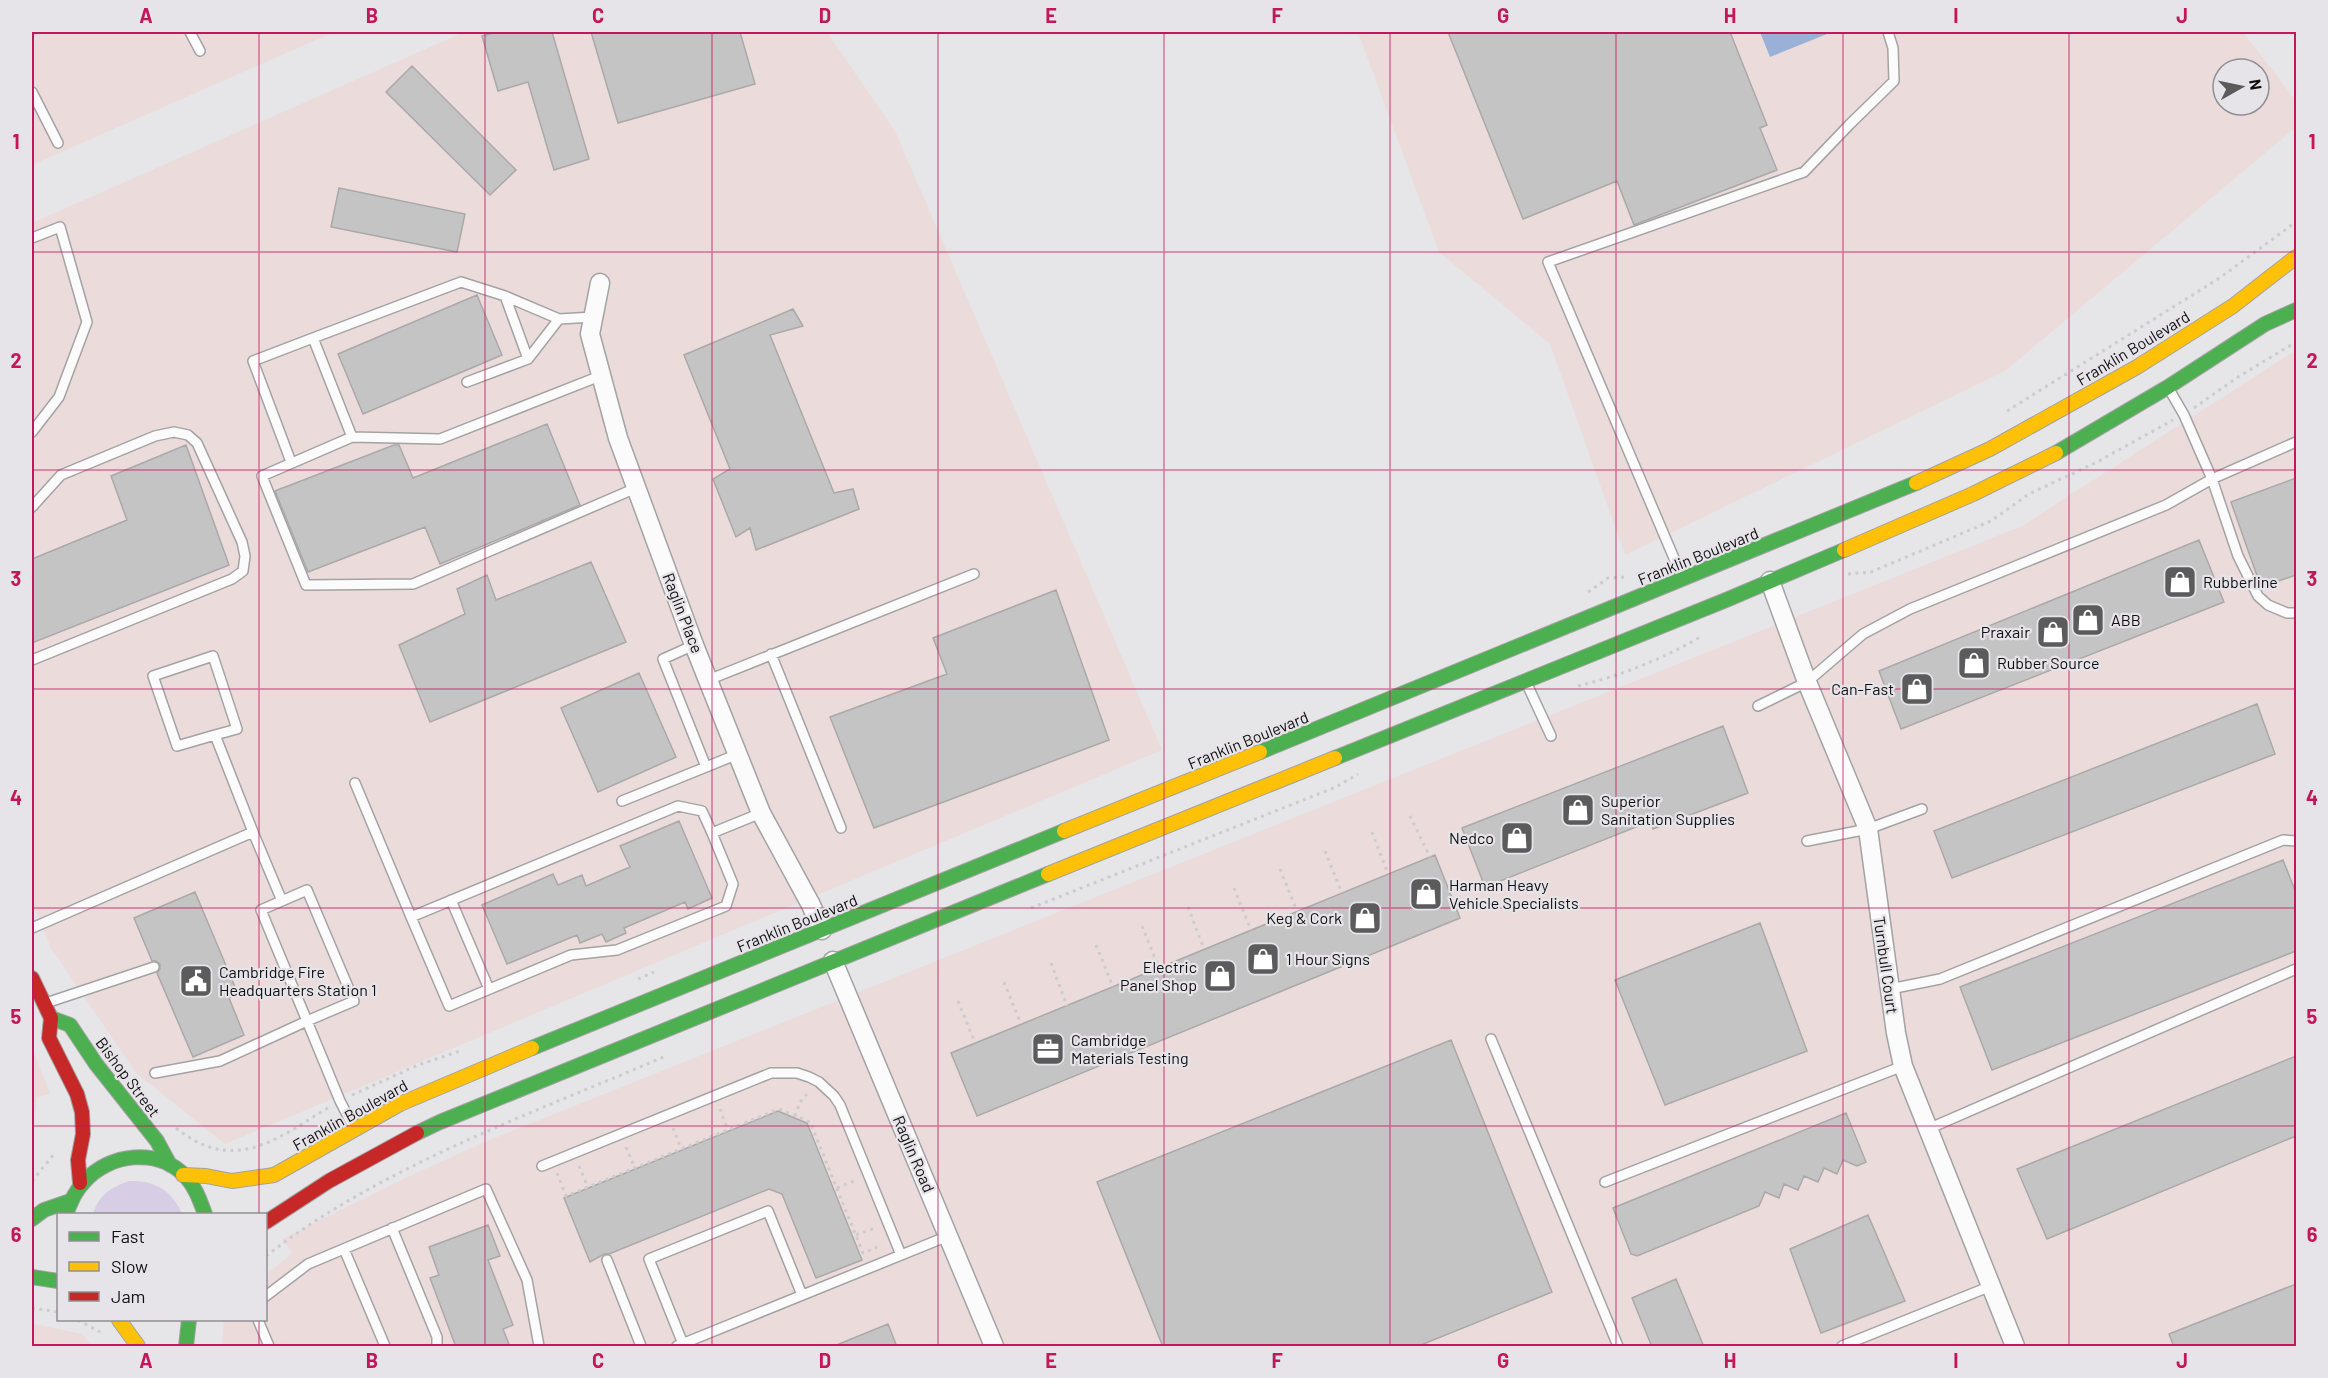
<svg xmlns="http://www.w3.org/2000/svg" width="2328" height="1378" font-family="Barlow,sans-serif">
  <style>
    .industrial { fill: #ebdcdb; fill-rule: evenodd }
    .green { fill: #d7cde4 }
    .water { fill: #9ab0d6 }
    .building { fill: #c5c4c5; stroke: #aaa8a9; stroke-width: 1.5 }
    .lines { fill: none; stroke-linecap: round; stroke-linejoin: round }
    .lane-casing { stroke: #a3a2a4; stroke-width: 12 }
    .street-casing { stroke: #a3a2a4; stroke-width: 21 }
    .fast-casing { stroke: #a3a2a4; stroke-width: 16 }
    .slow-casing { stroke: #a3a2a4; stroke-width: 16 }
    .jam-casing { stroke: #a3a2a4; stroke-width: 16 }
    .path { stroke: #ccccce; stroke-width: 3; stroke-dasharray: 3 4.5; stroke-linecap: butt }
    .lane { stroke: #fbfbfc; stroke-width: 9 }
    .street { stroke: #fbfbfc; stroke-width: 18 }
    .fast { stroke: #4caf50; stroke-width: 14 }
    .slow { stroke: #ffc107; stroke-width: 14 }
    .jam { stroke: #c62828; stroke-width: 14 }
    .grid { fill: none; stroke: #c2185b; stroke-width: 1.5; stroke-opacity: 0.55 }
    .labels { text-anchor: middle; stroke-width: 4.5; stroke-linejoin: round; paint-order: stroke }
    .street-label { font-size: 16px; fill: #101011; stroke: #e6e4e9 }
    .poi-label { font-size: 16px; fill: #101011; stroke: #e6e4e9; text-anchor: start }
    .neatline { fill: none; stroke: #c2185b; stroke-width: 2 }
    .grid-label { font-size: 20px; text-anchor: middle; font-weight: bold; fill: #c2185b }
  </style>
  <rect width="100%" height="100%" fill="#e6e5e8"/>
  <path class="industrial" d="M32,32H334L32,165Z
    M464,32H827L895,131L1162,750L225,1144L136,1073L51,948L32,902V223Z
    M1358,32H2243L2296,101V127L2005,371L1625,555L1550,344L1439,252ZM2223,69H2259V105H2223Z
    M2296,350V1346H224L222,1341L224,1320H266V1275L292,1253L282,1239L403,1179L487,1141L2022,526Z
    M32,1047L50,1094L37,1097L32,1137Z
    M35,1324L82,1334L92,1346H32V1325Z"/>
  <path class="green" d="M129,1181C154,1180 172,1190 182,1214H93C98,1196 111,1187 129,1181Z"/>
  <path class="water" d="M1760,32H1832L1770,57Z"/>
  <path class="building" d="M498,32H552L589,159L554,170L528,82L498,91L482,36Z
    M591,32H740L755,84L618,123Z
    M1448,32H1730L1767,125L1760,128L1777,170L1634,225L1617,181L1523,219Z
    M412,66L516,170L490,195L386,92Z
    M339,188L465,214L457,252L331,227Z
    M477,295L502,355L363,414L338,354Z
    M793,309L803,326L770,335L834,493L853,489L859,509L756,550L750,528L736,537L713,479L730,469L684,355Z
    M547,424L580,505L440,564L425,527L308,572L275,491L394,445H399L413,478Z
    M186,445L229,565L32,643V559L127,520L111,476Z
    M2296,478V575L2261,587L2231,502Z
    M2199,540L2224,602L1901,729L1879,671Z
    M591,562L626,642L430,722L399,645L465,614L457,589L487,575L496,600Z
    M1056,590L1109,740L874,828L830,717L947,674L933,638Z
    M639,673L676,757L598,792L561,708Z
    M2257,704L2275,754L1952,878L1934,831Z
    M1723,726L1748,793L1653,829L1651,821L1485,887L1462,828Z
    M679,821L712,898L688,909L685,902L624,928L626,933L606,942L602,934L580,943L577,935L507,964L482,905L553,874L558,885L582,875L586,886L630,867L620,846Z
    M1435,855L1460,918L977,1116L951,1053Z
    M2283,860L2296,893V951L1992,1070L1960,987Z
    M195,892L238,994L229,998L244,1035L193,1057L157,973L160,969V964L156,961H152L134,918Z
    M1760,923L1807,1051L1665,1105L1615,980Z
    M1451,1040L1552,1292L1416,1347H1163L1097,1182Z
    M2296,1056V1136L2047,1239L2017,1169Z
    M778,1111L807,1123L862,1260L816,1278L782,1194L769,1189L609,1254H604L590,1262L564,1198Z
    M1846,1113L1866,1162L1857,1166L1843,1160L1837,1174L1824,1168L1818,1182L1804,1176L1798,1190L1784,1184L1779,1198L1765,1192L1759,1206L1637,1256L1631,1254L1613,1208Z
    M1868,1215L1905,1301L1821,1333L1790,1249Z
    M488,1225L500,1256L488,1260L513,1325L503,1329L510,1347H456L430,1278L439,1275L429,1247Z
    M1676,1279L1704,1347H1652L1632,1298Z
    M2296,1284V1347H2174L2169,1334Z
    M888,1324L897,1347H834V1346Z"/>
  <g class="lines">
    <g class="lane-casing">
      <path id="lane" d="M190,32L200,51
        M32,92L58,143
        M32,238L60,227L87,322L59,397L32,432
        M505,296L528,359
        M600,376L440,439L352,437L262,476L306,585L413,584L636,488
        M467,382L528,359L559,319
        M2169,389L2184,415L2212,479L2296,442
        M352,437L313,338L461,282L505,296L559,319L593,317
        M291,462L253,361L313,338
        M32,507L61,475L155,436L174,432L188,435L197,443L242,542L245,556L243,571L232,579L32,660
        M1682,577L1548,262L1804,172L1850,124L1894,81L1893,48L1888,32
        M694,645L663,659L706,767L738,754
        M771,654L841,828
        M708,680L974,574
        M1526,682L1551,736
        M1758,706L1807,682L1863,634L1910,609L2166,505L2212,479L2238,556L2258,596L2268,605L2287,613H2296
        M215,735L177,746L153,676L213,656L237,729L215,735L253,832
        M355,783L411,917
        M622,801L706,767
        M712,833L702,811L678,806L411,917L449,1006L571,955L617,950L726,906L733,884L712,833L761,813
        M1807,841L1868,829L1922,809
        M307,890L354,1001L307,1021L261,910Z
        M451,900L489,989
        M32,928L253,832L282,901
        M1890,989L1940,979L2283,840L2296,841
        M46,1003L154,967
        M1491,1039L1618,1346
        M155,1073L220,1061L307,1021L340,1101L353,1126
        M1928,1129L2296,969
        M542,1166L771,1073H797L809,1077L819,1082L834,1096L840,1105L901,1255
        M1605,1182L1903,1066
        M392,1228L437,1337V1346
        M344,1249L385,1346
        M607,1260L641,1346
        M266,1296L308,1264L486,1189L527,1280L539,1346
        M258,1320L269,1346
        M683,1344L649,1259L768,1211L802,1295
        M677,1346L948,1236
        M1842,1346L1991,1286"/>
    </g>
    <g class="street-casing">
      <path id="street" d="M600,283L590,334L618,438L694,645L761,813L811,905L822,930
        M1770,581L1807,682L1868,829L1896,1033L1903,1066L2015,1346
        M833,961L994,1346"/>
    </g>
    <g class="fast-casing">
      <path id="fast" d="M2056,453L2168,387L2265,324L2296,310
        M1260,752L1916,483
        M1335,758L1726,600L1844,550
        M51,1018L70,1025L96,1064L157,1141L170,1165
        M532,1048L1064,831
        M417,1133L440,1122L1048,874
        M66,1214C71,1202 75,1191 84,1182C109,1153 159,1147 186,1177C196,1188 200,1201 205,1214
        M32,1219L44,1210L70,1201
        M32,1277L58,1281
        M186,1346L189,1320"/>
    </g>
    <g class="slow-casing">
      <path id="slow" d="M1916,483L1990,449L2137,367L2233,306L2296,257
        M1844,550L1973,494L2056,453
        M1064,831L1260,752
        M1048,874L1335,758
        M183,1175L206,1176L232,1181L274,1175L400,1104L532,1048
        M119,1320L138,1346"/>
    </g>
    <g class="jam-casing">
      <path id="jam" d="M32,978L51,1018L49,1038L77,1094L82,1112L83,1134L78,1160L80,1183
        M266,1222L329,1181L417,1133"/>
    </g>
    <path class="path" d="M2194,408L2238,377L2296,342
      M2007,411L2218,279L2296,222
      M1848,574L1871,572L1991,521L2029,494L2095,463L2173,420
      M1588,592L1608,578L1628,577
      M1578,686C1620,676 1665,658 1702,636
      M1410,816L1430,857
      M1372,832L1388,874
      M1325,851L1342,893
      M1280,869L1297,911
      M1234,888L1251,930
      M1188,907L1204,949
      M1031,908L1336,787L1358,774
      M1142,926L1159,968
      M1096,945L1113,987
      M1051,963L1067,1006
      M638,979L654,972
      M1004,982L1021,1024
      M958,1001L975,1043
      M352,1095L418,1065L460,1051
      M720,1109L728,1130
      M795,1116L800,1102L809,1092
      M176,1128C234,1175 276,1139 328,1108
      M673,1128L681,1149
      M626,1147L635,1168
      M579,1166L588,1187
      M557,1173L566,1196L779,1109L810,1122L863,1253L882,1245
      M32,1181L55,1153
      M837,1188L856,1180
      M856,1235L875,1228
      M266,1256C380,1167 533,1113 666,1056
      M32,1308L58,1312
      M78,1320L100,1332"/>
    <use href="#lane" class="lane"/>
    <use href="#street" class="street"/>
    <use href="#fast" class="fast"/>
    <use href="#slow" class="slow"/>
    <use href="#jam" class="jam"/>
  </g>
  <path class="grid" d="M259,32V1214M485,32V1346M712,32V1346M938,32V1346M1164,32V1346M1390,32V1346M1616,32V1346M1843,32V1346M2069,32V1346M32,252H2296M32,470H2296M32,689H2296M32,908H2296M32,1126H2296M259,1320V1346"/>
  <defs>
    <g id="shop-square" transform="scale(1.725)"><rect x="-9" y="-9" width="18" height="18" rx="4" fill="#5b5b5c" stroke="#e6e4e9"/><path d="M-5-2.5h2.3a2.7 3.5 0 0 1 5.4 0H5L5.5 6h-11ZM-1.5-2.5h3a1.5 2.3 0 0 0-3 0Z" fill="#fff"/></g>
    <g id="civic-square" transform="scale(1.725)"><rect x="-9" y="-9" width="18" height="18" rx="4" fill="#5b5b5c" stroke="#e6e4e9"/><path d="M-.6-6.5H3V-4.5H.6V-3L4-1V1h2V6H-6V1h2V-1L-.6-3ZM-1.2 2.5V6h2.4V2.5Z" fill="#fff"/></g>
    <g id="office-square" transform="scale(1.725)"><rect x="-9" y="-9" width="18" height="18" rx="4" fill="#5b5b5c" stroke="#e6e4e9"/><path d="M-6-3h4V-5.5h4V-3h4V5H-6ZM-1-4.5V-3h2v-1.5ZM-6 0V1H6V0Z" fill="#fff"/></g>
  </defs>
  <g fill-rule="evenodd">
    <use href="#shop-square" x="2180" y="582"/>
    <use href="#shop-square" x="2088" y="620"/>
    <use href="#shop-square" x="2053" y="632"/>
    <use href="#shop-square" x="1974" y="663"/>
    <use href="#shop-square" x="1917" y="689"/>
    <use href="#shop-square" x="1578" y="810"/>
    <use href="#shop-square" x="1517" y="838"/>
    <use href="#shop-square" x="1426" y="894"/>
    <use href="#shop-square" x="1365" y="918"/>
    <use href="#shop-square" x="1263" y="959"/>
    <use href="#shop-square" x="1220" y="976"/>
    <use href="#civic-square" x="196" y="981"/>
    <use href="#office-square" x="1048" y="1049"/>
  </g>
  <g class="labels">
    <g class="street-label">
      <text transform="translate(2133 348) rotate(-31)" y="6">Franklin Boulevard</text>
      <text transform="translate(1698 556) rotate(-22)" y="6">Franklin Boulevard</text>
      <text transform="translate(683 613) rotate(69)" y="6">Raglin Place</text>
      <text transform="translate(1248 740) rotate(-22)" y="6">Franklin Boulevard</text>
      <text transform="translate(797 923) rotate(-22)" y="6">Franklin Boulevard</text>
      <text transform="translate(1886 965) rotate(82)" y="6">Turnbull Court</text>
      <text transform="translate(128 1077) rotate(53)" y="6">Bishop Street</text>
      <text transform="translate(350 1115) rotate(-29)" y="6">Franklin Boulevard</text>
      <text transform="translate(914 1154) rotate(67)" y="6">Raglin Road</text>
    </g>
    <g class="poi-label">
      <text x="2203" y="588">Rubberline</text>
      <text x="2111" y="626">ABB</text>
      <text x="2030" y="638" text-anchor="end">Praxair</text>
      <text x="1997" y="669">Rubber Source</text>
      <text x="1894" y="695" text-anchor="end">Can-Fast</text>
      <text x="1601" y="807">Superior<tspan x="1601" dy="18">Sanitation Supplies</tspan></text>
      <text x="1494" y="844" text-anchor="end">Nedco</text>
      <text x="1449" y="891">Harman Heavy<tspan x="1449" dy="18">Vehicle Specialists</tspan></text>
      <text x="1342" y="924" text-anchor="end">Keg &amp; Cork</text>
      <text x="1286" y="965">1 Hour Signs</text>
      <text x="1197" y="973" text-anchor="end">Electric<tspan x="1197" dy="18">Panel Shop</tspan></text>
      <text x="219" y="978">Cambridge Fire<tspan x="219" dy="18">Headquarters Station 1</tspan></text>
      <text x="1071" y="1046">Cambridge<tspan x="1071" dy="18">Materials Testing</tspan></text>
    </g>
  </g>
  <rect width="2328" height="1378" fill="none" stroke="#e6e4e9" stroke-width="66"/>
  <rect x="57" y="1213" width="210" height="108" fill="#e6e4e9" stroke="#908f93" stroke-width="1.5"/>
  <rect x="69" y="1232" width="30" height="9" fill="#4caf50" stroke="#908f93" stroke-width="1.5"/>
  <text x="111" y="1243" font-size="18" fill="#101011">Fast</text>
  <rect x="69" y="1262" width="30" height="9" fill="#ffc107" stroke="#908f93" stroke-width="1.5"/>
  <text x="111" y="1273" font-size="18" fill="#101011">Slow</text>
  <rect x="69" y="1292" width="30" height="9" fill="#c62828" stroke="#908f93" stroke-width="1.5"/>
  <text x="111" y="1303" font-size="18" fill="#101011">Jam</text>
  <g transform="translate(2241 87) rotate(81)"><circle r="28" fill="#e6e4e9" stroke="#908f93" stroke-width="1.5"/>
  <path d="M0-4.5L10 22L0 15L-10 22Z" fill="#5b5b5c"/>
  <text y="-9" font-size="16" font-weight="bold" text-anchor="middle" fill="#101011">N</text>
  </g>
  <rect x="33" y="33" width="2262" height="1312" class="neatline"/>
  <g class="grid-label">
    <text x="146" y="23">A</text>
    <text x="372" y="23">B</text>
    <text x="598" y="23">C</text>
    <text x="825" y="23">D</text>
    <text x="1051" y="23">E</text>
    <text x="1277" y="23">F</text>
    <text x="1503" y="23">G</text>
    <text x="1730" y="23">H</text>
    <text x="1956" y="23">I</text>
    <text x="2182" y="23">J</text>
    <text x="16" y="149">1</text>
    <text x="2312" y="149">1</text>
    <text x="16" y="368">2</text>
    <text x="2312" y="368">2</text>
    <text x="16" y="586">3</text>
    <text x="2312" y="586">3</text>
    <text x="16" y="805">4</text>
    <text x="2312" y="805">4</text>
    <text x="16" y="1024">5</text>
    <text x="2312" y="1024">5</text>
    <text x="16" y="1242">6</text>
    <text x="2312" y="1242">6</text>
    <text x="146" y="1368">A</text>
    <text x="372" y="1368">B</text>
    <text x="598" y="1368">C</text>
    <text x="825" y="1368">D</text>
    <text x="1051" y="1368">E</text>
    <text x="1277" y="1368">F</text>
    <text x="1503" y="1368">G</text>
    <text x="1730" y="1368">H</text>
    <text x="1956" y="1368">I</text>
    <text x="2182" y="1368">J</text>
  </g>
</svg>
